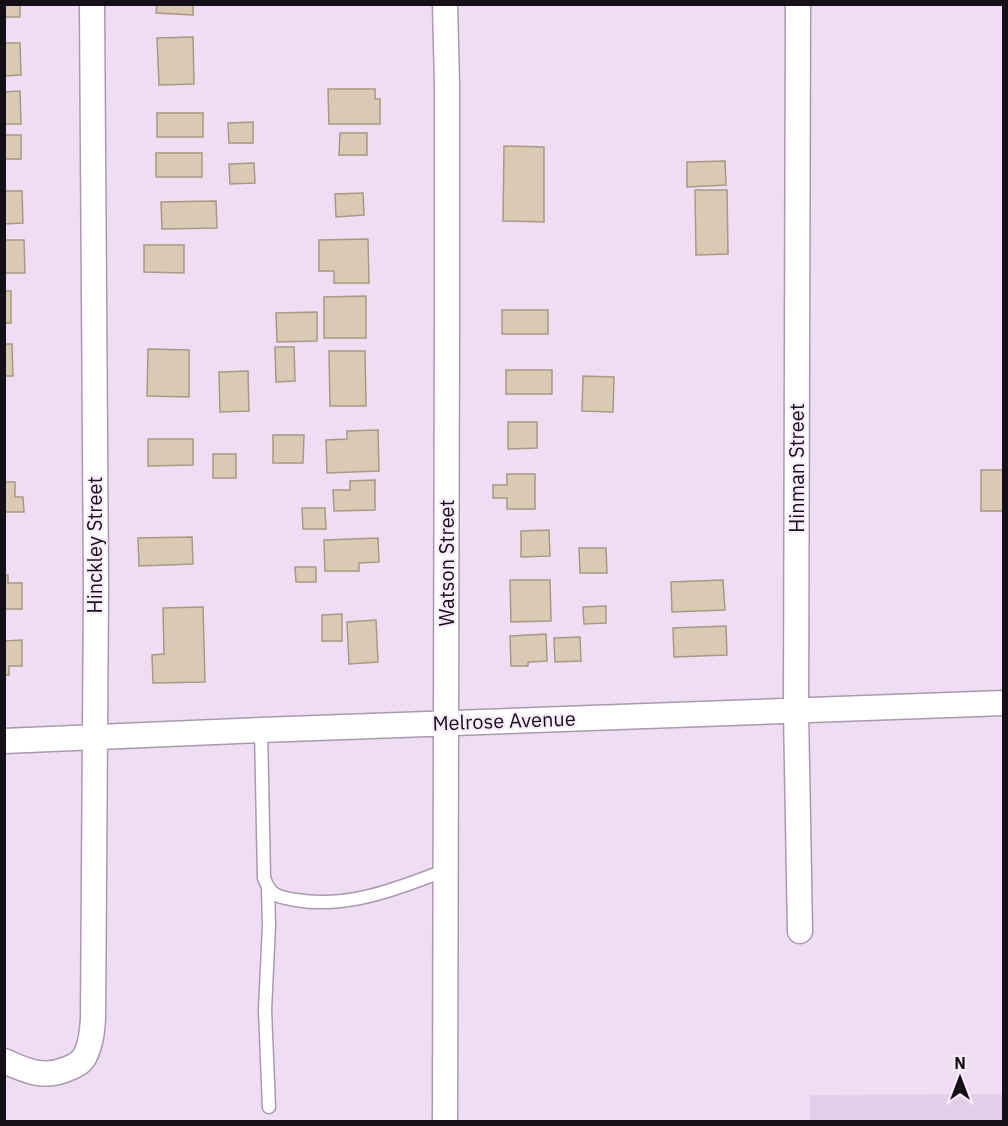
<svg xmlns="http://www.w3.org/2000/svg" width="1008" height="1126" font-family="'IBM Plex Sans',sans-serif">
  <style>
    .built { fill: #e5ceea }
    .building { fill: #dacab3; stroke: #a89983; stroke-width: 1.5 }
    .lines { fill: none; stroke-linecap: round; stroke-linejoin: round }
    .service-casing { stroke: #aa99ae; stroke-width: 15 }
    .minor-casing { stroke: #aa99ae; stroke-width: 27 }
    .service { stroke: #fff; stroke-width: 12 }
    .minor { stroke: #fff; stroke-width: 24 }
    .labels { text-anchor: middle; stroke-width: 4.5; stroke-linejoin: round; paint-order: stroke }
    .street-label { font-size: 20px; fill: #150f17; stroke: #faecfe }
  </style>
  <rect width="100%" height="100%" fill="#efddf3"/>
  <path class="built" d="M1003,1094V1121H810V1095Z"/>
  <path class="building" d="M4,4H20V17H4Z
    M157,4H193V15L156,13Z
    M193,37L194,84L159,85L157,38Z
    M4,43H20L21,75L4,76Z
    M328,89H375V99H380V124H329Z
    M20,91L21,124H4V92Z
    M157,113H203V137H157Z
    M253,122V143H229L228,123Z
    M340,133H367V155H339Z
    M4,135H21V159H4Z
    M504,146L544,147V222L503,221Z
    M156,153H202V177H156Z
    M725,161L726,185L687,187V162Z
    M254,163L255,183L230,184L229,164Z
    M695,190H727L728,254L696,255Z
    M4,191H22L23,223L4,224Z
    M363,193L364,215L336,217L335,194Z
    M216,201L217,228L162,229L161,202Z
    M368,239L369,283H334V271H319V240Z
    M4,240H24L25,273H4Z
    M144,245H184V273L144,272Z
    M4,291H11V323H4Z
    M366,296V338H324V297Z
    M502,310H548V334H502Z
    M317,312V341L277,342L276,313Z
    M4,344H12L13,376H4Z
    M275,347H294L295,381L276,382Z
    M148,349L189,350V397L147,396Z
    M329,351H365L366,406H330Z
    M506,370H552V394H506Z
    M248,371L249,411L220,412L219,372Z
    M583,376L614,377L613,412L582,411Z
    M508,422H537V448L508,449Z
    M378,430L379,471L327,473L326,440L347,439V431Z
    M273,435H304L303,463H273Z
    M148,439H193V465L148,466Z
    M213,454H236V478H213Z
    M981,470H1004V511H981Z
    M507,474H535V509H507V498H493V485H507Z
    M375,480V510L334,511L333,490H350V481Z
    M4,482H15V497H23L24,512H4Z
    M302,508H325L326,529H303Z
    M549,530L550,556L521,557V531Z
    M192,537L193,564L139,566L138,538Z
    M378,538L379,562L359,563V571H325L324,540Z
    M579,548H606L607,573H580Z
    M295,567H316V582H296Z
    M4,575H8V583H22V609H4Z
    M510,580H550L551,621L511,622Z
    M723,580L725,610L672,612L671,582Z
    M606,606V623L584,624L583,607Z
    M203,607L205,682L153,683L152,655L164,654L163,608Z
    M342,614V641H322V615Z
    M376,620L378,662L349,664L347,622Z
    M726,626L727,655L674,657L673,628Z
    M546,634L547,661L528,662V666H511L510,636Z
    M580,637L581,661L555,662L554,638Z
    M22,640V666H9V675H4V641Z"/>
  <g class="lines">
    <g class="service-casing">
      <path id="service" d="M261,730L264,878C271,897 279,897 296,900C348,909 399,888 446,870
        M268,889L269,926L265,1010L269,1107"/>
    </g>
    <g class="minor-casing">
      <path id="minor" d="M798,4L796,711L800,931
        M4,741L261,730L1004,703
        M4,1061C26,1071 44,1079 67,1069C75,1066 81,1063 85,1056C91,1044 92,1032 93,1019L96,587L92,4
        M445,1122L447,314V85L445,4"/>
    </g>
    <use href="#service" class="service"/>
    <use href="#minor" class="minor"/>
  </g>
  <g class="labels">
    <g class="street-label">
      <text transform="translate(797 468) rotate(-90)" y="7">Hinman Street</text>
      <text transform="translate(95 545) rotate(-90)" y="7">Hinckley Street</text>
      <text transform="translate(447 563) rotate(-90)" y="7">Watson Street</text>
      <text transform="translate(504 721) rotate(-2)" y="7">Melrose Avenue</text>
    </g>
  </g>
  <rect width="1008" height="1126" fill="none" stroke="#150f17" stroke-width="12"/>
  <g transform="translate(960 1078)" stroke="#faecfe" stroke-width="4.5" paint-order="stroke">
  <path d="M0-4.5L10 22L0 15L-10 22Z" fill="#150f17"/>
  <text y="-9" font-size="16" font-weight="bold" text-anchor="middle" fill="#150f17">N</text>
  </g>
</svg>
